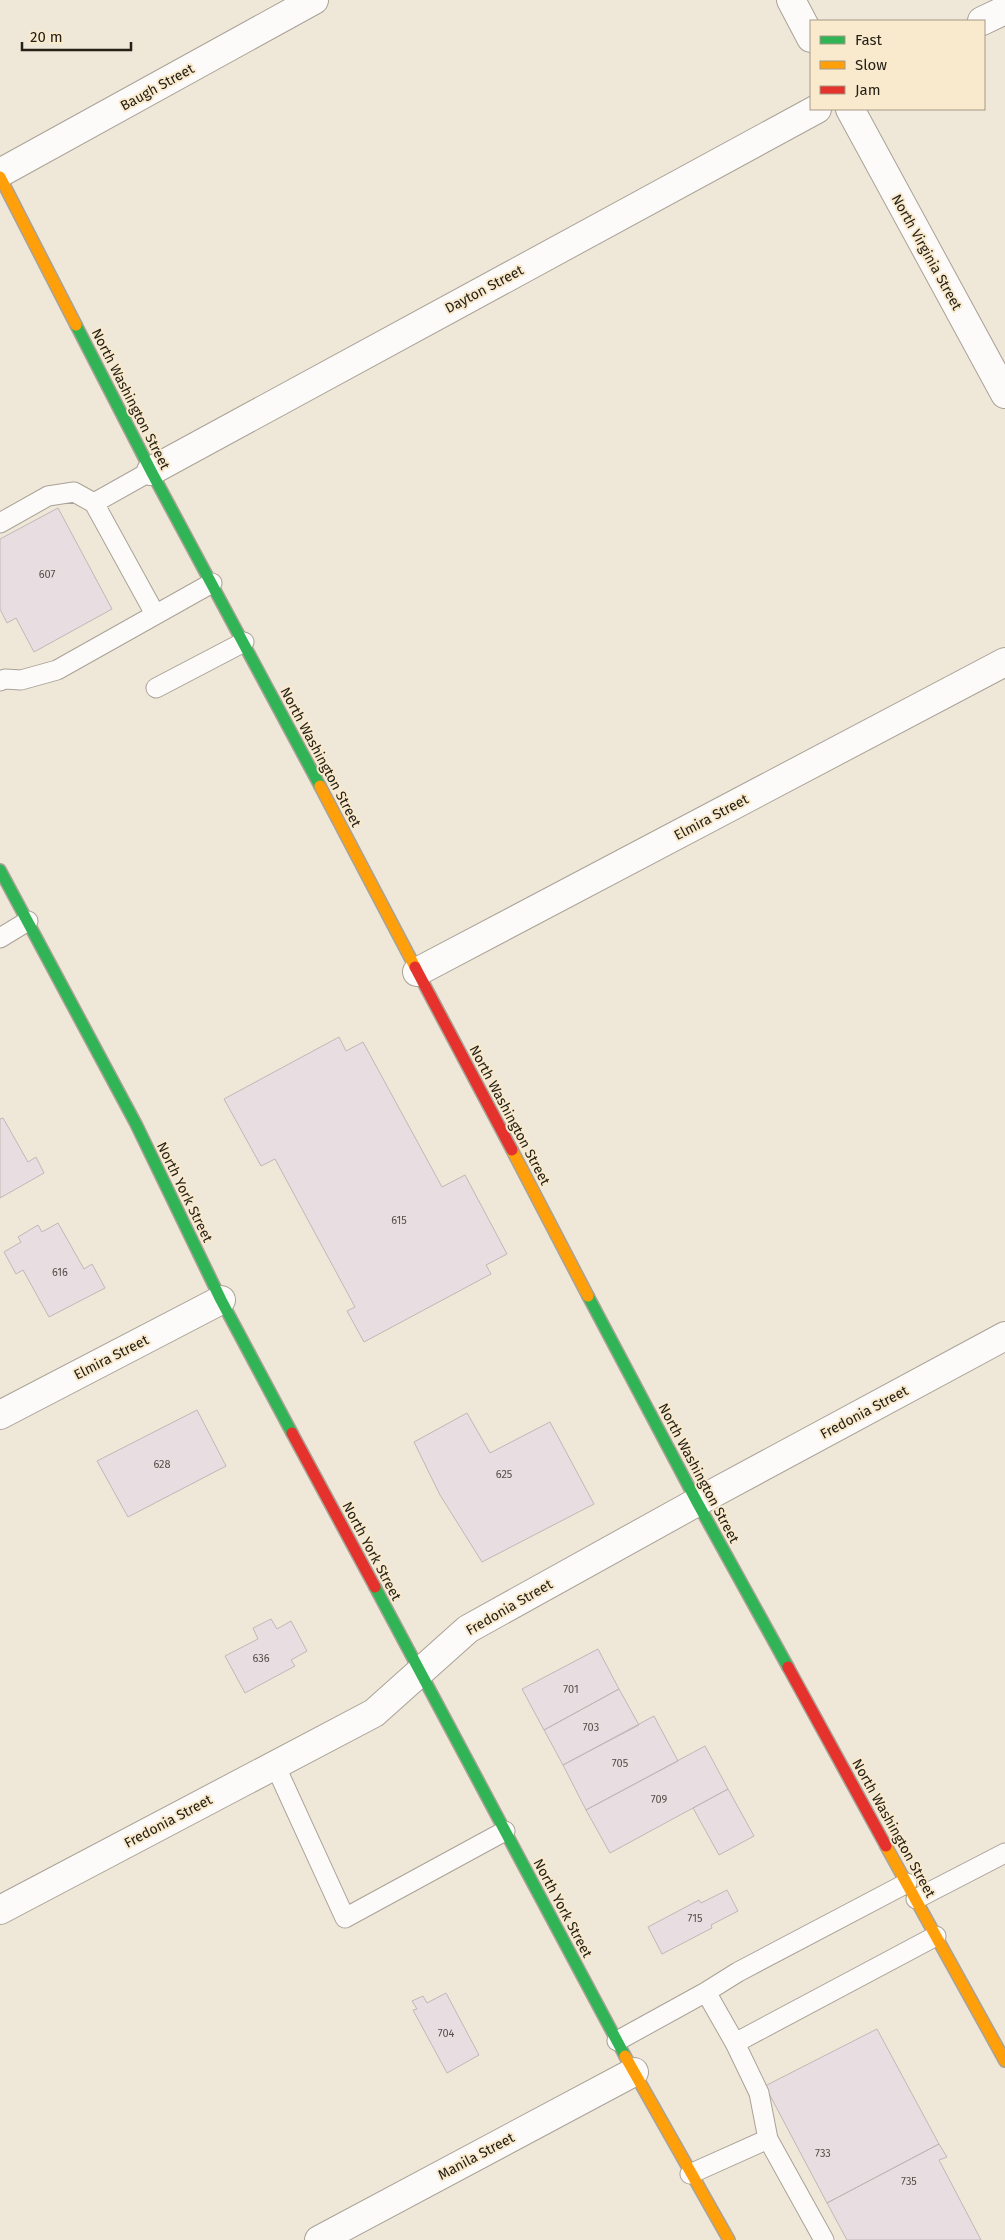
<svg xmlns="http://www.w3.org/2000/svg" width="1005" height="2240" font-family="'Fira Sans',sans-serif">
  <style>
    .building { fill: #e8dee1; stroke: #bfb8b6 }
    .lines { fill: none; stroke-linecap: round; stroke-linejoin: round }
    .lane-casing { stroke: #a9a297; stroke-width: 21 }
    .street-casing { stroke: #a9a297; stroke-width: 30 }
    .fast-casing { stroke: #a9a297; stroke-width: 14 }
    .slow-casing { stroke: #a9a297; stroke-width: 14 }
    .jam-casing { stroke: #a9a297; stroke-width: 14 }
    .lane { stroke: #fdfbf9; stroke-width: 19 }
    .street { stroke: #fdfbf9; stroke-width: 28 }
    .fast { stroke: #30b455; stroke-width: 11 }
    .slow { stroke: #ff9f0a; stroke-width: 11 }
    .jam { stroke: #e5322d; stroke-width: 11 }
    .labels { text-anchor: middle; stroke-width: 4; stroke-linejoin: round; paint-order: stroke }
    .number-label { font-size: 11px; fill: #56504a }
    .street-label { font-size: 14px; fill: #262117; stroke: #f9eace }
  </style>
  <rect width="100%" height="100%" fill="#efe7d8"/>
  <path class="building" d="M58,508L112,609L34,652L16,618L7,623L0,609V539Z
    M339,1037L346,1051L363,1042L442,1187L465,1175L507,1254L486,1265L491,1274L364,1342L347,1311L355,1307L275,1159L261,1166L224,1099Z
    M3,1118L28,1162L36,1157L44,1173L0,1198V1119Z
    M58,1223L84,1269L92,1264L105,1288L49,1317L23,1270L16,1274L4,1252L21,1242L18,1237L38,1225L42,1232Z
    M197,1410L226,1466L128,1517L97,1461Z
    M467,1413L490,1453L550,1422L594,1504L482,1562L440,1495L414,1442Z
    M271,1619L277,1629L291,1621L307,1651L291,1660L295,1666L245,1693L225,1656L258,1639L253,1628Z
    M598,1649L619,1689L544,1730L522,1689Z
    M619,1689L639,1725L563,1765L544,1730Z
    M654,1716L678,1761L586,1810L563,1765Z
    M705,1746L728,1789L610,1853L586,1810Z
    M728,1789L754,1836L719,1855L693,1808Z
    M727,1890L738,1911L711,1925L712,1928L662,1954L648,1927L699,1900L701,1903Z
    M446,1993L479,2055L447,2073L413,2010L417,2009L412,2001L423,1996L427,2003Z
    M877,2029L939,2144L827,2203L765,2086Z
    M939,2144L947,2157L939,2160L981,2240H847L827,2203Z"/>
  <g class="lines">
    <g class="lane-casing">
      <path id="lane" d="M94,503L155,614
        M0,523L48,496L74,492L94,503L151,471
        M0,681L5,679L21,680L57,670L212,583
        M156,688L244,642
        M0,938L28,921
        M275,1765L345,1918L505,1831
        M916,1899L1005,1853
        M706,1992L735,2043L759,2093L768,2139L824,2240
        M617,2041L706,1992L738,1972L907,1883
        M735,2043L936,1936
        M690,2174L768,2139"/>
    </g>
    <g class="street-casing">
      <path id="street" d="M791,0L811,38
        M982,21L1005,10
        M850,109L1005,394
        M0,173L314,0
        M151,471L817,109
        M417,972L1005,662
        M0,1415L221,1300
        M0,1910L374,1713L468,1629L697,1502L1005,1336
        M319,2240L634,2072"/>
    </g>
    <g class="fast-casing">
      <path id="fast" d="M76,325L151,471L320,786
        M0,870L136,1124L221,1300L292,1433
        M588,1296L697,1502L788,1667
        M375,1587L625,2056"/>
    </g>
    <g class="slow-casing">
      <path id="slow" d="M0,177L76,325
        M320,786L415,967
        M512,1150L588,1296
        M886,1846L1005,2061
        M625,2056L729,2240"/>
    </g>
    <g class="jam-casing">
      <path id="jam" d="M415,967L512,1150
        M292,1433L375,1587
        M788,1667L886,1846"/>
    </g>
    <use href="#lane" class="lane"/>
    <use href="#street" class="street"/>
    <use href="#fast" class="fast"/>
    <use href="#slow" class="slow"/>
    <use href="#jam" class="jam"/>
  </g>
  <g class="labels">
    <g class="number-label">
      <text x="47" y="578">607</text>
      <text x="399" y="1224">615</text>
      <text x="60" y="1276">616</text>
      <text x="162" y="1468">628</text>
      <text x="504" y="1478">625</text>
      <text x="261" y="1662">636</text>
      <text x="571" y="1693">701</text>
      <text x="591" y="1731">703</text>
      <text x="620" y="1767">705</text>
      <text x="659" y="1803">709</text>
      <text x="695" y="1922">715</text>
      <text x="446" y="2037">704</text>
      <text x="823" y="2157">733</text>
      <text x="909" y="2185">735</text>
    </g>
    <g class="street-label">
      <text transform="translate(157 87) rotate(-29)" y="5">Baugh Street</text>
      <text transform="translate(927 252) rotate(61)" y="5">North Virginia Street</text>
      <text transform="translate(484 289) rotate(-28)" y="5">Dayton Street</text>
      <text transform="translate(131 399) rotate(63)" y="5">North Washington Street</text>
      <text transform="translate(321 757) rotate(62)" y="5">North Washington Street</text>
      <text transform="translate(711 817) rotate(-28)" y="5">Elmira Street</text>
      <text transform="translate(510 1115) rotate(62)" y="5">North Washington Street</text>
      <text transform="translate(185 1192) rotate(64)" y="5">North York Street</text>
      <text transform="translate(111 1357) rotate(-27)" y="5">Elmira Street</text>
      <text transform="translate(864 1412) rotate(-28)" y="5">Fredonia Street</text>
      <text transform="translate(699 1473) rotate(62)" y="5">North Washington Street</text>
      <text transform="translate(372 1551) rotate(62)" y="5">North York Street</text>
      <text transform="translate(509 1607) rotate(-30)" y="5">Fredonia Street</text>
      <text transform="translate(168 1821) rotate(-28)" y="5">Fredonia Street</text>
      <text transform="translate(894 1828) rotate(61)" y="5">North Washington Street</text>
      <text transform="translate(563 1908) rotate(62)" y="5">North York Street</text>
      <text transform="translate(476 2156) rotate(-28)" y="5">Manila Street</text>
    </g>
  </g>
  <rect x="810" y="20" width="175" height="90" fill="#f9eace" stroke="#a59a85"/>
  <rect x="820" y="36" width="25" height="8" fill="#30b455" stroke="#a59a85"/>
  <text x="855" y="45" font-size="15" fill="#262117">Fast</text>
  <rect x="820" y="61" width="25" height="8" fill="#ff9f0a" stroke="#a59a85"/>
  <text x="855" y="70" font-size="15" fill="#262117">Slow</text>
  <rect x="820" y="86" width="25" height="8" fill="#e5322d" stroke="#a59a85"/>
  <text x="855" y="95" font-size="15" fill="#262117">Jam</text>
  <path d="M22 42v8h109v-8" fill="none" stroke="#262117" stroke-width="2.5"/>
  <text x="30" y="42" font-size="15" fill="#262117" stroke="#f9eace" stroke-width="4" paint-order="stroke">20 m</text>
</svg>
